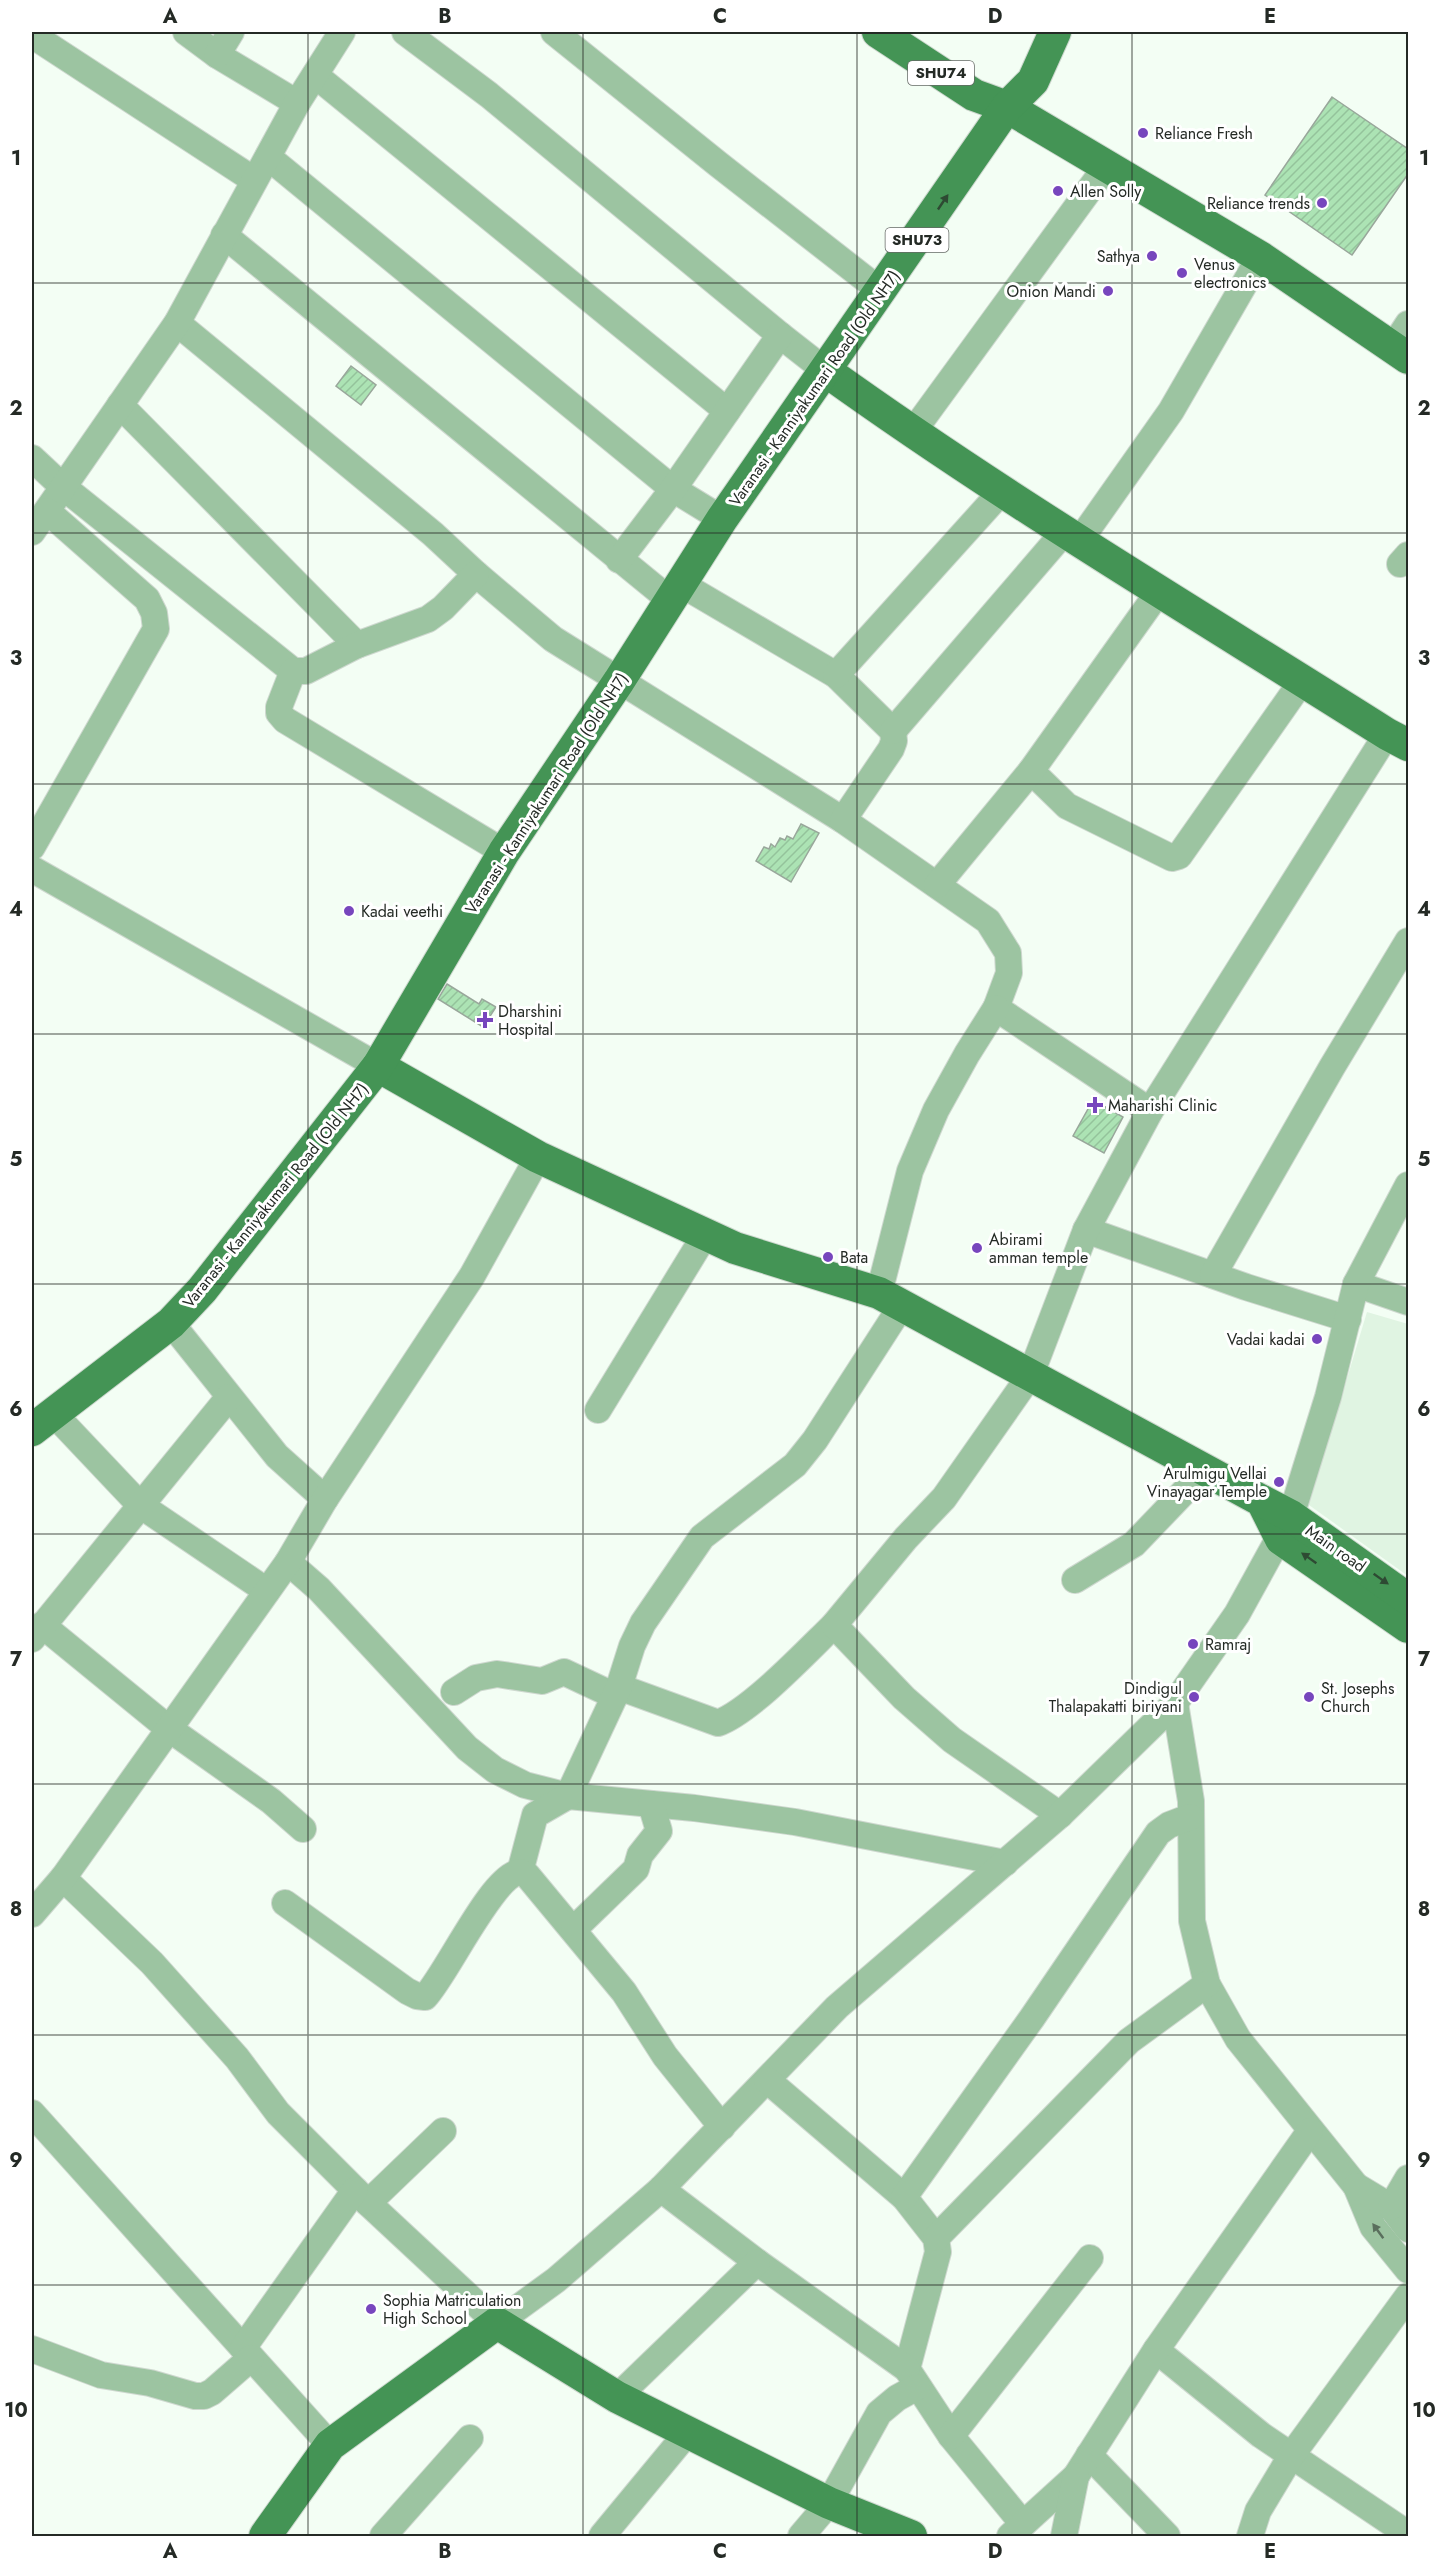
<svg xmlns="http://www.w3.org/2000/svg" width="1440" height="2568" font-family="Jost,sans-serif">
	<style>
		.built { fill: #e0f4e2 }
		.building { fill: url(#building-hatch); stroke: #99a79b; stroke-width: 1.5 }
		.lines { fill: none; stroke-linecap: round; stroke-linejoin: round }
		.minor-casing { stroke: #ced8cf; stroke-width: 28 }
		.major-casing { stroke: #ced8cf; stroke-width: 34 }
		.minor { stroke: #9cc4a1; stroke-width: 26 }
		.major { stroke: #449455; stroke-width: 32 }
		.oneway { fill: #2e4a33 }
		.oneway2 { fill: #5a6f5d }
		.grid { fill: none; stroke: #242a25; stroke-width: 1.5; stroke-opacity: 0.55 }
		.poi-dot { fill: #7746bd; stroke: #fff; stroke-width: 2 }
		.labels { text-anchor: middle; stroke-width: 6; stroke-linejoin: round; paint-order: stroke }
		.shield { fill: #fff; stroke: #666a66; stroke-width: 1.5 }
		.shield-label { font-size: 15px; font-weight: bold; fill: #242a25 }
		.poi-label { font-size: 16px; fill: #242a25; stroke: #fff; text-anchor: start }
		.street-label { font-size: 16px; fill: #242a25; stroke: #fff }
		.neatline { fill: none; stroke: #242a25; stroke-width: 2 }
		.grid-label { font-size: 20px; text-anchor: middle; font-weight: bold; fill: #242a25 }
	</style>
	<defs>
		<pattern id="building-hatch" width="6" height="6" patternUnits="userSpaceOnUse" patternTransform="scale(1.5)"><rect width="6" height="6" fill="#ace3b4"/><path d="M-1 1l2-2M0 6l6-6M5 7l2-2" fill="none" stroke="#94c39b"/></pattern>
	</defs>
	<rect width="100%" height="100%" fill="#f3fef4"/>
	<path class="built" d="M1367,1312L1408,1324V1576L1309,1505Z"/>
	<g class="building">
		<path d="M1332,97L1408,149V174L1352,255L1265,195Z"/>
		<path d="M351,366L376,385L361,405L336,386Z"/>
		<path d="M801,824L819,833L791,882L756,861L764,847L769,849L771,844L775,847L780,838L785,840L787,836L793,839Z"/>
		<path d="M447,984L479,1004L482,999L496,1007L483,1027L438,999Z"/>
		<path d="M1093,1100L1123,1117L1104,1153L1073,1136Z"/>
	</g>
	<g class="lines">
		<g class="minor-casing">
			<g id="minor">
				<path d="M186,32L217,55L297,103"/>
				<path d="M405,32L489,95L780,335L826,371"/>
				<path d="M554,32L718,164L882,292"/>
				<path d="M32,35L254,180"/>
				<path d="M217,55L231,32"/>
				<path d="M315,75L727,411"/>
				<path d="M268,157L673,489L722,519"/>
				<path d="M224,235L670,600"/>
				<path d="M177,323L433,534L476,574L553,639L843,820L988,921L1008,953L1009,973L996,1008L1150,1111"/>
				<path d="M1393,347L1408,324"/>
				<path d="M120,405L357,645"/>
				<path d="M912,433L1106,167"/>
				<path d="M32,458L62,486L293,671H306L357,645L428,619L443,608L476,574"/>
				<path d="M32,532L177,323L297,103L342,32"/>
				<path d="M1080,540L1171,411L1260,257"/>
				<path d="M619,560L673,489L780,335"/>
				<path d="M1400,564L1408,555"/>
				<path d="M681,584L836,675L893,731L894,741L891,749L843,820"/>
				<path d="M293,671L279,707V713L285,720L504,852"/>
				<path d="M836,675L1002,491"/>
				<path d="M893,731L1065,531"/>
				<path d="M1031,771L1067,806L1172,858L1179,856L1302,681"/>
				<path d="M32,847L156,629L154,613L147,599L47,511"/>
				<path d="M32,869L378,1066"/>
				<path d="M937,885L1031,771L1160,590"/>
				<path d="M1086,1230L1246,1287L1348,1319"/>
				<path d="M1213,1275L1332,1067L1408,941"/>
				<path d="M1356,1284L1408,1302"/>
				<path d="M879,1293L910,1171L936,1110L967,1054L996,1008"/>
				<path d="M171,1323L277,1456L325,1499"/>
				<path d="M598,1410L705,1235"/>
				<path d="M53,1413L140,1505L267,1591"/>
				<path d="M288,1562L319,1589L467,1748L495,1770L525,1785L568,1796L694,1808L795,1822L1005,1863"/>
				<path d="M1075,1580L1134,1544L1205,1470"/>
				<path d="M42,1625L168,1728L271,1801L303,1829"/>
				<path d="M32,1639L229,1397"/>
				<path d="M619,1687L718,1723C751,1711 807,1651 834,1625"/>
				<path d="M454,1692L476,1678L497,1674L542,1681L564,1672L615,1696"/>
				<path d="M1175,1703L1191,1801L1192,1921L1207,1984L1238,2039L1356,2186L1373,2227L1408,2270"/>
				<path d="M1060,1815L952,1740L904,1698L834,1625L906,1538L944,1498L1031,1374L1086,1230L1150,1111L1387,734"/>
				<path d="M520,1872L535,1815L568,1796L619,1687L632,1646L643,1623L702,1537L795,1465L815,1440L902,1305"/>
				<path d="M63,1878L152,1963L237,2058L278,2113L368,2203L497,2323L556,2280L661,2189L837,2007L1060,1815L1175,1703L1237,1614L1291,1516L1328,1397L1356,1284L1408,1185"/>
				<path d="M285,1903L407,1991L417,1996L425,1997C447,1974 492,1875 520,1872L527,1875L624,1992L665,2056L722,2127"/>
				<path d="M32,1914L63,1878L288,1562L325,1499L472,1276L538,1157"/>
				<path d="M574,1929L636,1869L640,1855L659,1831L651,1804"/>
				<path d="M767,2080L904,2197L936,2238L938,2252L907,2369L951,2436L1023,2524"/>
				<path d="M32,2113L330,2445"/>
				<path d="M1356,2186L1391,2207L1408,2229"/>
				<path d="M661,2189L757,2262L907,2369"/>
				<path d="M904,2197L1032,2018L1158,1833L1169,1825L1190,1817"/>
				<path d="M368,2203L443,2131"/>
				<path d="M1391,2207L1408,2178"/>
				<path d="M936,2238L1129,2041L1207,1984"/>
				<path d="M243,2348L355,2190"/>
				<path d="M32,2349L101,2375L150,2383L195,2396H204L212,2392L251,2358"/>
				<path d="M1156,2350L1261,2435L1408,2534"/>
				<path d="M617,2397L757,2262"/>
				<path d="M951,2436L1090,2258"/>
				<path d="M1089,2455L1167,2536"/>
				<path d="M383,2536L470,2438"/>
				<path d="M602,2536L688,2432"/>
				<path d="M801,2536L829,2503L879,2413L897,2398L917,2387"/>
				<path d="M1010,2536L1076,2476L1156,2350L1310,2131"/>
				<path d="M1064,2536L1076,2476"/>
				<path d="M1250,2536L1258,2511L1291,2456L1408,2296"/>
			</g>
		</g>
		<g class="major-casing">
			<g id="major">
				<path d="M878,32L974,95L1007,107L1260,257L1408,358"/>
				<path d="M826,371C1007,501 1199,615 1387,734L1408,745"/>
				<path d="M378,1066L538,1157L735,1248L879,1293L1262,1501L1281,1539L1408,1627"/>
				<path d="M32,1430L171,1323L202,1290L378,1066L504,852L619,681L722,519L1007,107L1033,81L1055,32"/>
				<path d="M1262,1501L1291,1516L1408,1599"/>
				<path d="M265,2536L330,2445L497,2323L617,2397L829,2503L911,2536"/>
			</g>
		</g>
		<use href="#minor" class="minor"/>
		<use href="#major" class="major"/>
	</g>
	<defs><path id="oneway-solid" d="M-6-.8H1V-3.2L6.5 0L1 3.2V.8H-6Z" transform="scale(1.5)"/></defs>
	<g class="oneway">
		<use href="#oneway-solid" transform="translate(943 202) rotate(-56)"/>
		<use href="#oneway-solid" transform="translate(1309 1558) rotate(-145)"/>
		<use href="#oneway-solid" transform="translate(1381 1579) rotate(35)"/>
	</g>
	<use class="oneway2" href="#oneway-solid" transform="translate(1378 2231) rotate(-126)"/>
	<path class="grid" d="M308,32V2536M583,32V2536M857,32V2536M1132,32V2536M32,283H1408M32,533H1408M32,784H1408M32,1034H1408M32,1284H1408M32,1534H1408M32,1784H1408M32,2035H1408M32,2285H1408"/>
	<g class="poi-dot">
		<circle cx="1143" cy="133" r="6"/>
		<circle cx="1058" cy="191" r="6"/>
		<circle cx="1322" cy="203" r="6"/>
		<circle cx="1152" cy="256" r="6"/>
		<circle cx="1182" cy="273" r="6"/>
		<circle cx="1108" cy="291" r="6"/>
		<circle cx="349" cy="911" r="6"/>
		<path d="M482 1011h6v6h6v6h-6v6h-6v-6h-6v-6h6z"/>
		<path d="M1092 1096h6v6h6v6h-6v6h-6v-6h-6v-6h6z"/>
		<circle cx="977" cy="1248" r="6"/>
		<circle cx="828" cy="1257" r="6"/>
		<circle cx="1317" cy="1339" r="6"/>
		<circle cx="1279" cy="1482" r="6"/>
		<circle cx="1193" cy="1644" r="6"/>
		<circle cx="1194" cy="1697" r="6"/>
		<circle cx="1309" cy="1697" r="6"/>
		<circle cx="371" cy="2309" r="6"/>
	</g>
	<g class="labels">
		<g class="shield">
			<rect x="908" y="61" width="66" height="24" rx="4.5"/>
			<rect x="885.5" y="228" width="63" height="24" rx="4.5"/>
		</g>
		<g class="shield-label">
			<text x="941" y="78">SHU74</text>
			<text x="917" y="245">SHU73</text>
		</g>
		<g class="poi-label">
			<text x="1155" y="139">Reliance Fresh</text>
			<text x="1070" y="197">Allen Solly</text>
			<text x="1310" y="209" text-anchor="end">Reliance trends</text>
			<text x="1140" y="262" text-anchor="end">Sathya</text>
			<text x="1194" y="270">Venus<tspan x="1194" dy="18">electronics</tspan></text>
			<text x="1096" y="297" text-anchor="end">Onion Mandi</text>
			<text x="361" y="917">Kadai veethi</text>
			<text x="498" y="1017">Dharshini<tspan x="498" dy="18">Hospital</tspan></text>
			<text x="1108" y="1111">Maharishi Clinic</text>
			<text x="989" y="1245">Abirami<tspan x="989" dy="18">amman temple</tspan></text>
			<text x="840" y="1263">Bata</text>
			<text x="1305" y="1345" text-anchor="end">Vadai kadai</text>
			<text x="1267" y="1479" text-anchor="end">Arulmigu Vellai<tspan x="1267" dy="18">Vinayagar Temple</tspan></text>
			<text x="1205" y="1650">Ramraj</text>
			<text x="1182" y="1694" text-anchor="end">Dindigul<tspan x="1182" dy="18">Thalapakatti biriyani</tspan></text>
			<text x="1321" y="1694">St. Josephs<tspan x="1321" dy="18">Church</tspan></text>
			<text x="383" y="2306">Sophia Matriculation<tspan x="383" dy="18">High School</tspan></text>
		</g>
		<g class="street-label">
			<text transform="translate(814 388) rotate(-55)" y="6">Varanasi - Kanniyakumari Road (Old NH7)</text>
			<text transform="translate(546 793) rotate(-57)" y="6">Varanasi - Kanniyakumari Road (Old NH7)</text>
			<text transform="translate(275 1195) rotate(-51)" y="6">Varanasi - Kanniyakumari Road (Old NH7)</text>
			<text transform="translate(1336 1548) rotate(35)" y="6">Main road</text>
		</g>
	</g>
	<rect width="1440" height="2568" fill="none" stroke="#ffffff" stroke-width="66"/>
	<rect x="33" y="33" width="1374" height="2502" class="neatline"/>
	<g class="grid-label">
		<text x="170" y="23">A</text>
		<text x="445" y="23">B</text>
		<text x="720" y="23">C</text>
		<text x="995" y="23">D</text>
		<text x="1270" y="23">E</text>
		<text x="16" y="165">1</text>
		<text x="1424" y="165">1</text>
		<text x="16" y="415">2</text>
		<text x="1424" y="415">2</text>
		<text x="16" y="665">3</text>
		<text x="1424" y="665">3</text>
		<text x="16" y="916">4</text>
		<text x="1424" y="916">4</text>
		<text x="16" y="1166">5</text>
		<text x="1424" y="1166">5</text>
		<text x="16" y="1416">6</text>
		<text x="1424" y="1416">6</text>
		<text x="16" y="1666">7</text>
		<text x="1424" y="1666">7</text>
		<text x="16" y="1916">8</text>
		<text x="1424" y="1916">8</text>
		<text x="16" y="2167">9</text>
		<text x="1424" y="2167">9</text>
		<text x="16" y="2417">10</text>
		<text x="1424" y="2417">10</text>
		<text x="170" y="2558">A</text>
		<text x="445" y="2558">B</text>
		<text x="720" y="2558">C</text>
		<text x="995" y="2558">D</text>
		<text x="1270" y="2558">E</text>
	</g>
</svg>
